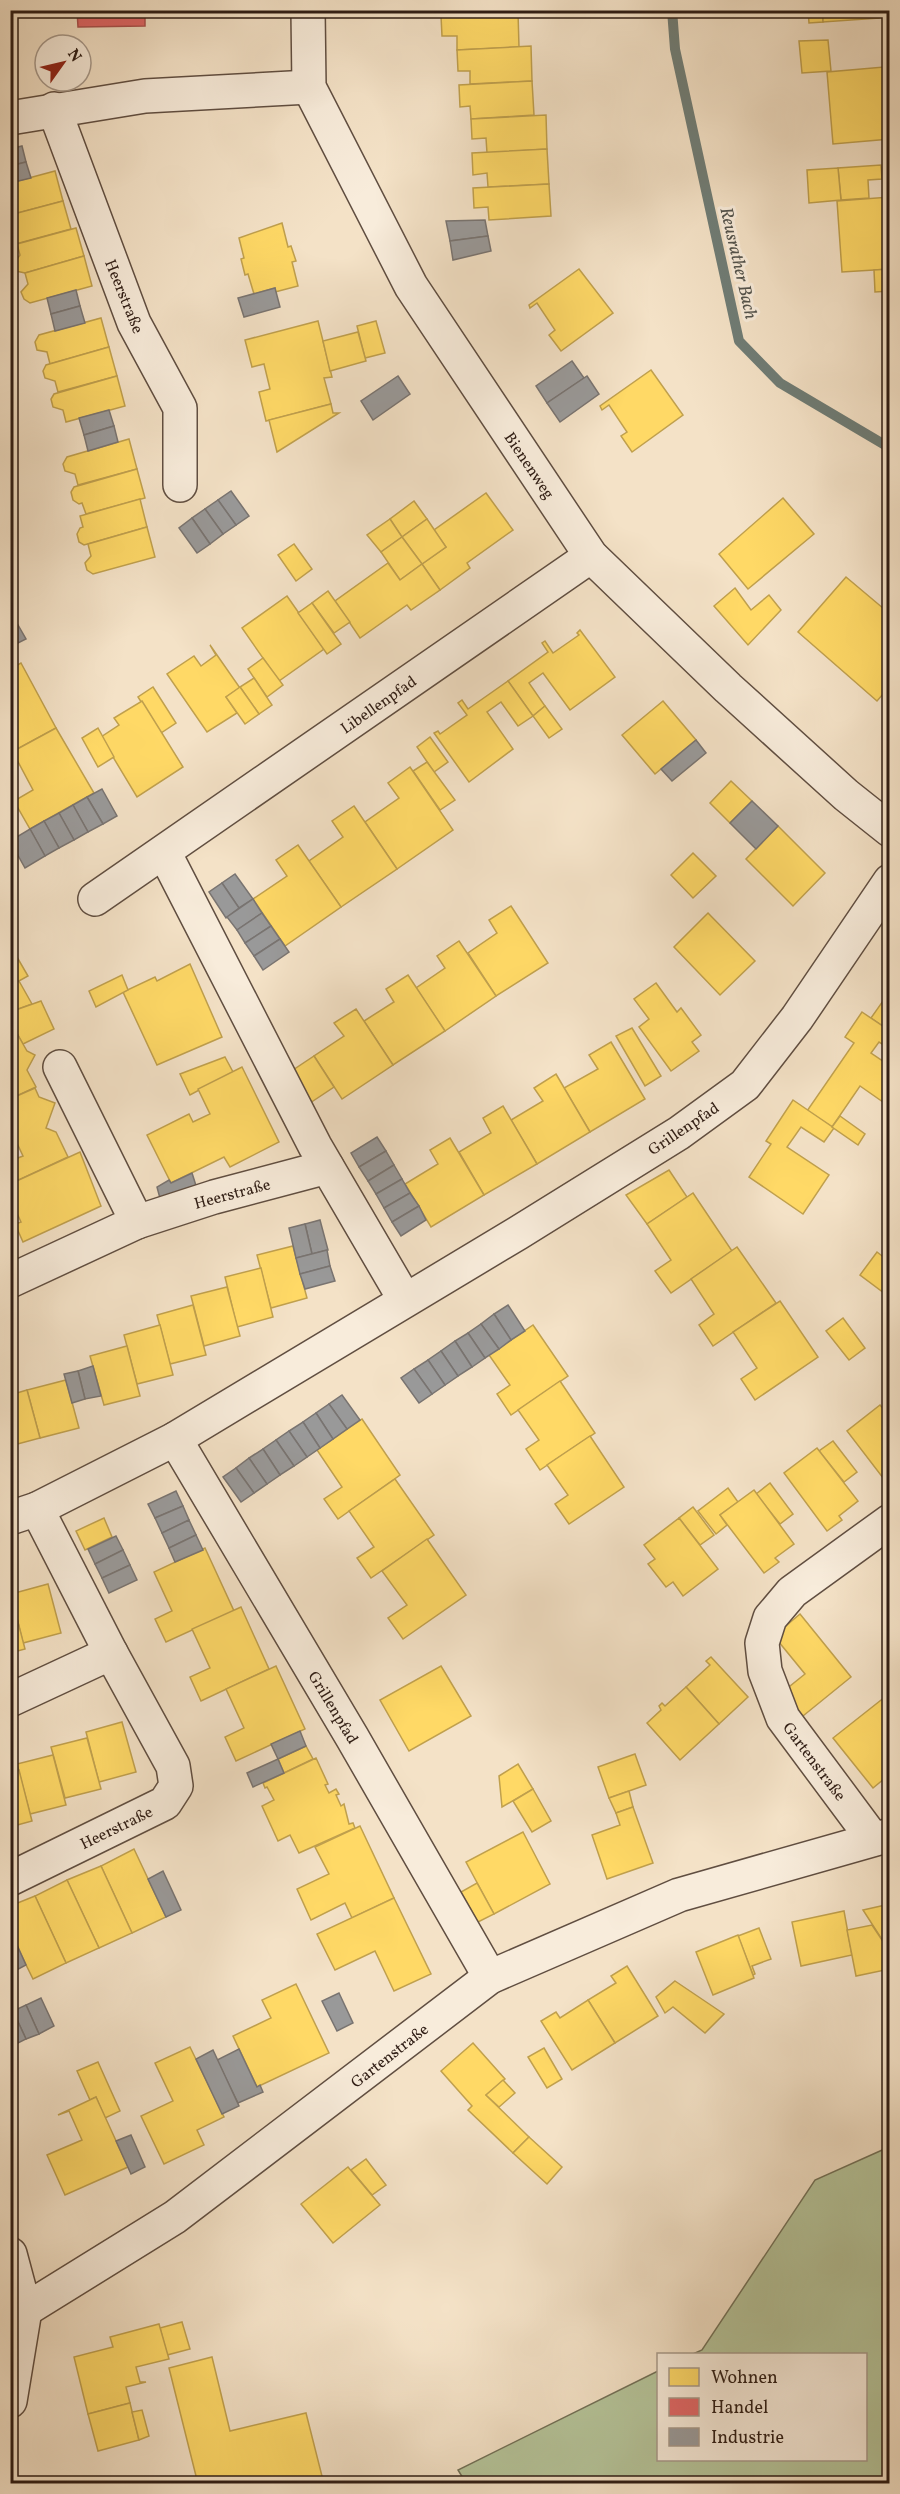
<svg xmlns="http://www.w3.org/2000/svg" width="900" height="2494" font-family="Vollkorn,serif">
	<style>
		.green { fill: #b5c49a; stroke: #727057; stroke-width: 1.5 }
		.homes { fill: #ffd966; stroke: #c0a04d; stroke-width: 1.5 }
		.shops { fill: #e06666; stroke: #ab504d; stroke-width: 1.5 }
		.industry { fill: #999; stroke: #797471; stroke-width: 1.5 }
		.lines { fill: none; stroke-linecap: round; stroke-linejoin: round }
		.stream { stroke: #707d76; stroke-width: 10 }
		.minor-casing { stroke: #604e41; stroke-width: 36 }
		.minor { stroke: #f8ecdb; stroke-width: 33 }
		.labels { text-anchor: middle; stroke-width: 6; stroke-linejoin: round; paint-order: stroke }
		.street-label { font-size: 16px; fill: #2e1c14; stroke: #f8ecdb }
		.water-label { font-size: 18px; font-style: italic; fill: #54544d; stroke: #f8ecdb }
	</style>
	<rect width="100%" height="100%" fill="#f4e2c7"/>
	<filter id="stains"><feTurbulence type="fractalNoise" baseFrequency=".00333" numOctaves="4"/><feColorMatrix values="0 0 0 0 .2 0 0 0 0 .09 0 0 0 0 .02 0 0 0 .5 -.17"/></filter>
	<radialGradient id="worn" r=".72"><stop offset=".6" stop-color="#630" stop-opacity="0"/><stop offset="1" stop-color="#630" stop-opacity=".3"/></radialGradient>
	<path class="green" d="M889,2147V2483H466L458,2470L658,2371V2460H866V2354H693L702,2350L815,2180Z"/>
	<g class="homes">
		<path d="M455,10H518V12L455,16Z"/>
		<path d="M808,10H823V22L809,23Z"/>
		<path d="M823,10H879V18L823,22Z"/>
		<path d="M518,12L519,47L457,50V36H442L441,16Z"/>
		<path d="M828,40L831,71L802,73L799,41Z"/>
		<path d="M531,46L532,81L470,84V71H458L457,50Z"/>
		<path d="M884,67L890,139L833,144L827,72Z"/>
		<path d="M532,81L534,115L471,119L470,106L460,107L459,85Z"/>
		<path d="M546,115L547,149L487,153L486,138L472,139L471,119Z"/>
		<path d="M547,149L549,184L488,187L487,173L473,175L472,153Z"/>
		<path d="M881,165L882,179L868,180L869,198L841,200L838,168Z"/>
		<path d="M838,168L841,200L809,203L807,170Z"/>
		<path d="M55,171L63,201L10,215V183Z"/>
		<path d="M549,184L551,216L489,220L488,207L474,208L473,188Z"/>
		<path d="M890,197V269L842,272L837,201Z"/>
		<path d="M63,201L71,229L12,245L10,215Z"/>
		<path d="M282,223L288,247L291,246L296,261L292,262L298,286L275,292V288L254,294L248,274L245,275L241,259L244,258L239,238Z"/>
		<path d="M76,228L84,256L25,273L16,271L14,263L20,255L17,244Z"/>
		<path d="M84,256L92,286L30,303L24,299L21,292L28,284L25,273Z"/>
		<path d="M579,269L613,313L561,351L549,335L555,330L537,303L530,308L529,305Z"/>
		<path d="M890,269V291L875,292L874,270Z"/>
		<path d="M101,318L109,347L50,364L47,352L37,350L35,342L39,335Z"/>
		<path d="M318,321L332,377L324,378L331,404L266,421L259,392L270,389L264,364L252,367L245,340Z"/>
		<path d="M376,321L385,353L365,358L357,326Z"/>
		<path d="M358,332L366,361L330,371L323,341Z"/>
		<path d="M109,347L117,376L58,392L55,381L45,378L43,371L46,365Z"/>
		<path d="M651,370L683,415L632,452L621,436L627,432L609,405L602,410L600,406Z"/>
		<path d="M117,376L125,406L66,422L63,410L53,407L51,399L54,394Z"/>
		<path d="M331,404L333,413H339L277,452L269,420Z"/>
		<path d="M129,439L137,469L78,485L75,474L65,471L63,464L67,457Z"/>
		<path d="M137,469L145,498L86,514L82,503L79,504L73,500L71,492L74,487Z"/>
		<path d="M486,493L513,530L467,563L470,568L440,590L422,564L446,547L434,530Z"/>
		<path d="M783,498L814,534L748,589L719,554Z"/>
		<path d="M140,499L147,527L84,545L79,542L77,534L80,528L83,527L80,516Z"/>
		<path d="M414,501L427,519L402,537L390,519Z"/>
		<path d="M390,519L402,537L381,552L367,535Z"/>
		<path d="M427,519L446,547L422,564L402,537Z"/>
		<path d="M147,527L155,557L93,574L87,570L85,563L91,556L88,544Z"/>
		<path d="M402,537L422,564L400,580L381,552Z"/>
		<path d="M294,544L312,569L296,581L278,555Z"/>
		<path d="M388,563L400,580L422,564L440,590L411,610L407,605L360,638L335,601Z"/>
		<path d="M846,577L890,614V686L877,701L798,632Z"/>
		<path d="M735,588L751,610L769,595L781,610L748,645L714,606Z"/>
		<path d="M328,591L350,622L334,633L312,603Z"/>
		<path d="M287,596L324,649L279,681L242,628Z"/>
		<path d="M312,603L341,644L327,654L298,613Z"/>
		<path d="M580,630L615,677L570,710L543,673L529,683L545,706L533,716L508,681L548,652L542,643L545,641L553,653L579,635L577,633Z"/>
		<path d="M210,645L240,688L226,697L237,713L207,732L167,674L194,656L201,666L216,655Z"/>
		<path d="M263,658L283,685L267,697L248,669Z"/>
		<path d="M21,663L56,728L10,753V669Z"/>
		<path d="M254,678L272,705L259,714L240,687Z"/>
		<path d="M508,681L533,716L518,726L501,702L487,712L513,749L469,782L434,733L438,731L440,734L467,715L458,703L462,700L468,709Z"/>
		<path d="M153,687L176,723L161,733L138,697Z"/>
		<path d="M240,687L259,714L245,724L226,697Z"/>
		<path d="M142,701L183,767L137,797L101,737L119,725L114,718Z"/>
		<path d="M663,701L696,740L655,774L622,735Z"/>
		<path d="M545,706L562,729L549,738L533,716Z"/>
		<path d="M56,728L94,793L30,829L14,801L33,790L16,758L10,761V753Z"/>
		<path d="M98,728L114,757L98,767L82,738Z"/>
		<path d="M430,737L448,762L434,772L417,747Z"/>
		<path d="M427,762L455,800L440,810L413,771Z"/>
		<path d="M410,767L453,830L397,869L365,822L399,798L388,783Z"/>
		<path d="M731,781L752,801L730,823L710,803Z"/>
		<path d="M354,806L397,869L341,907L309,861L343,837L332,821Z"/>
		<path d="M778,826L825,873L793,906L746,859Z"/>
		<path d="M298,845L341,907L285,946L253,899L287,876L276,860Z"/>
		<path d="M693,853L716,876L693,898L671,875Z"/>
		<path d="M511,906L548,963L496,996L468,953L497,933L489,920Z"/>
		<path d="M708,913L755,961L720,995L674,947Z"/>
		<path d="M459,941L496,996L445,1031L416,988L445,968L437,956Z"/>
		<path d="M10,945L28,976L10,986Z"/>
		<path d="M190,964L222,1037L157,1065L123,992L155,977L157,981Z"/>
		<path d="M122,975L128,990L96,1007L89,991Z"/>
		<path d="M408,975L445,1031L393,1065L364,1021L394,1002L386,989Z"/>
		<path d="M19,981L32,1004L10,1012V986Z"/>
		<path d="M656,983L677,1012L681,1008L701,1035L692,1042L699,1051L671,1071L639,1027L649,1019L634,999Z"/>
		<path d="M890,991V1031L871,1018Z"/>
		<path d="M41,1001L54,1029L23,1044L10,1021V1012Z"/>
		<path d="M356,1009L393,1065L342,1099L314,1056L344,1036L334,1023Z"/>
		<path d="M862,1012L890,1031V1049L879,1042L871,1053L890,1066V1092L883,1102L860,1086L832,1127L807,1111L854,1043L845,1037Z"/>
		<path d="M632,1028L661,1076L645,1086L616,1036Z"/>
		<path d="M15,1030L27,1051L35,1055L27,1070L36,1087L10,1099V1031Z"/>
		<path d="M611,1042L645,1099L590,1132L564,1088L598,1069L589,1055Z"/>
		<path d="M314,1056L334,1087L310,1103L293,1070Z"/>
		<path d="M225,1057L233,1072L190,1095L180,1074Z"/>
		<path d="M242,1067L279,1142L230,1167L224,1157L171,1183L147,1135L189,1114L193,1122L210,1114L198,1089Z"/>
		<path d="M556,1074L590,1132L537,1164L511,1120L543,1101L534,1088Z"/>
		<path d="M35,1088L39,1097L55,1103L46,1128L56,1132L68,1157L10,1184V1161L23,1156L14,1137L10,1136V1099Z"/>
		<path d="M793,1100L834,1128L824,1142L801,1127L787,1147L829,1175L803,1214L749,1177L771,1144L766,1141Z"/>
		<path d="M503,1106L537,1164L484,1195L459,1152L491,1133L483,1118Z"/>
		<path d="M840,1116L865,1134L858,1145L832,1127Z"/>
		<path d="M450,1138L484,1195L431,1227L405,1184L438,1164L430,1150Z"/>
		<path d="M80,1152L101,1206L23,1242L15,1224L21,1222L10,1198V1184Z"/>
		<path d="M669,1170L687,1197L647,1224L626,1195Z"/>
		<path d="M693,1193L732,1251L671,1293L655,1271L671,1260L647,1224Z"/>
		<path d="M293,1246L307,1298L271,1308L257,1255Z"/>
		<path d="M737,1247L776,1303L713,1346L699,1325L714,1314L691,1279Z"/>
		<path d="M877,1252L890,1262V1286L884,1293L860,1275Z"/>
		<path d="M261,1268L273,1317L237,1327L225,1277Z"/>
		<path d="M227,1287L240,1336L204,1346L191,1296Z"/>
		<path d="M780,1301L818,1357L755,1400L741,1379L757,1368L733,1332Z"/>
		<path d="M193,1305L206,1355L170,1364L157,1315Z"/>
		<path d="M843,1318L865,1348L849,1360L826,1331Z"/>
		<path d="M160,1325L173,1375L137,1384L124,1335Z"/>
		<path d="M533,1325L568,1376L511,1415L497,1394L510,1385L489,1355Z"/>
		<path d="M127,1346L140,1396L104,1405L90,1356Z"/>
		<path d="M66,1380L79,1428L40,1438L27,1390Z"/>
		<path d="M560,1381L595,1433L540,1470L526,1449L539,1440L518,1410Z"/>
		<path d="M27,1390L40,1438L10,1446V1395Z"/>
		<path d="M880,1405L890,1417V1487L847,1431Z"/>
		<path d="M362,1419L400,1475L338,1519L324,1499L342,1487L317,1450Z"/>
		<path d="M590,1436L624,1487L569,1524L555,1504L568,1495L547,1465Z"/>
		<path d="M833,1441L857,1472L844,1482L819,1451Z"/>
		<path d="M817,1448L858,1501L839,1516L842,1520L827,1531L784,1473Z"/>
		<path d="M395,1479L434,1535L371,1578L357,1558L374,1547L349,1511Z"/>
		<path d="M770,1483L793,1514L780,1524L756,1494Z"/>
		<path d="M728,1488L738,1502L720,1515L727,1525L716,1534L698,1511Z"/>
		<path d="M754,1490L794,1544L775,1558L779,1562L764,1573L720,1515Z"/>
		<path d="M693,1507L714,1535L700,1545L679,1518Z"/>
		<path d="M104,1518L112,1537L85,1550L76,1531Z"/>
		<path d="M679,1518L718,1569L683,1596L673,1582L666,1587L648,1564L655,1559L644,1545Z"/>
		<path d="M427,1539L466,1595L403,1639L388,1618L407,1605L382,1571Z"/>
		<path d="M205,1548L234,1611L166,1642L155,1619L172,1611L154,1572Z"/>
		<path d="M48,1584L61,1633L23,1643L11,1594Z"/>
		<path d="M12,1599L25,1649L10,1653V1600Z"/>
		<path d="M241,1607L269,1669L201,1701L190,1677L210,1668L192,1629Z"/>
		<path d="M800,1614L851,1677L798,1720L779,1695L805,1674L774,1636Z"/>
		<path d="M711,1657L748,1697L719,1724L686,1687L710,1665L706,1661Z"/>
		<path d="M276,1666L305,1729L236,1761L225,1737L244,1728L226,1689Z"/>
		<path d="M441,1666L471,1716L409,1751L380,1700Z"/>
		<path d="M686,1687L719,1724L680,1760L647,1723L661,1710L659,1706L662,1703L665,1706Z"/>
		<path d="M890,1693V1774L873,1788L833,1738Z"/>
		<path d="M122,1722L136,1772L99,1782L86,1732Z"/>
		<path d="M87,1738L101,1789L65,1798L51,1747Z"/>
		<path d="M306,1746L313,1759L284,1773L278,1759Z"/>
		<path d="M635,1754L646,1785L609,1798L598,1767Z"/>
		<path d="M53,1755L66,1805L30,1814L17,1764Z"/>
		<path d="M316,1758L328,1784L325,1785L329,1793L336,1789L339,1794L336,1795L341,1806L344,1804L349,1824L353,1823L355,1828L299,1853L290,1835L278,1841L262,1806L274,1800L267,1787L265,1788L263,1783Z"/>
		<path d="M518,1764L533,1789L502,1807L499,1776Z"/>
		<path d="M19,1770L32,1821L10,1827V1772Z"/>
		<path d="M533,1789L551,1821L532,1832L513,1801Z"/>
		<path d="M629,1791L633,1807L616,1813L609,1798Z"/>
		<path d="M633,1807L653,1863L607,1879L592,1835L620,1825L616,1813Z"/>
		<path d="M360,1826L394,1898L352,1918L345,1903L311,1920L297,1889L329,1874L315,1847Z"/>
		<path d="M523,1832L550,1884L494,1914L466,1862Z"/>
		<path d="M134,1849L166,1917L132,1933L101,1866Z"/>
		<path d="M101,1866L132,1933L99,1948L67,1880Z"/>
		<path d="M67,1880L99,1948L66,1963L35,1896Z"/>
		<path d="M477,1883L494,1914L478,1922L461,1892Z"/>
		<path d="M35,1896L66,1963L33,1979L10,1932V1906Z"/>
		<path d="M394,1898L431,1974L394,1991L375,1951L335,1970L317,1934Z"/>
		<path d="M890,1904V1952L863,1910Z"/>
		<path d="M844,1911L852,1955L801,1966L792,1922Z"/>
		<path d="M872,1925L890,1952V1969L856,1976L847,1930Z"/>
		<path d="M759,1928L771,1959L752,1966L755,1974L753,1975L738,1936Z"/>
		<path d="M738,1935L754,1978L713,1995L696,1952Z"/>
		<path d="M627,1966L658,2016L615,2043L588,2000L616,1983L611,1976Z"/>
		<path d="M675,1981L724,2014L705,2033L673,2007L665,2013L656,1997Z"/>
		<path d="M296,1984L329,2053L257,2087L233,2036L271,2018L262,2000Z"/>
		<path d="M588,2000L615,2043L572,2070L541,2021L556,2012L560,2018Z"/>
		<path d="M473,2043L505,2079L486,2095L529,2137L513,2153L468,2110L472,2106L441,2071Z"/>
		<path d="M190,2047L224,2117L197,2130L204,2145L164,2164L141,2116L173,2101L155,2063Z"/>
		<path d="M544,2048L562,2079L547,2088L528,2057Z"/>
		<path d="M98,2062L120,2111L105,2118L96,2097L90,2100L77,2071Z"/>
		<path d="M503,2080L515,2093L499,2107L486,2095Z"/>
		<path d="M96,2097L128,2167L65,2195L47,2155L82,2140L69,2111L58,2115Z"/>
		<path d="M529,2137L562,2167L547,2184L513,2153Z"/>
		<path d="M366,2159L386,2185L372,2195L351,2170Z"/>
		<path d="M348,2167L380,2205L333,2243L301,2204Z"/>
		<path d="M182,2322L190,2349L167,2355L160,2328Z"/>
		<path d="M159,2324L169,2359L136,2367L140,2382H146L126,2387L130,2403L88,2414L74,2357L113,2347L110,2337Z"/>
		<path d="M212,2357L230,2431L306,2413L324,2484H198L169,2368Z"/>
		<path d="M130,2403L139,2440L98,2451L88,2414Z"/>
		<path d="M142,2410L149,2436L139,2440L132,2412Z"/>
	</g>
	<path class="shops" d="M77,10H133V13H145V26L78,27Z"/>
	<g class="industry">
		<path d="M22,146L26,162L10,166V149Z"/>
		<path d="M26,162L31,178L10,183V166Z"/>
		<path d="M485,220L488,236L450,241L446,221Z"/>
		<path d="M488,236L491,251L453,260L450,241Z"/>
		<path d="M275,288L280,307L244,317L238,298Z"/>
		<path d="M76,290L80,306L51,314L47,298Z"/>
		<path d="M80,306L85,323L55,331L51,314Z"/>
		<path d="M572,361L584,378L547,403L536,386Z"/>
		<path d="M398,376L410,394L373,420L361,401Z"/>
		<path d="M587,376L599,394L560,422L547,403Z"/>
		<path d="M109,410L114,426L84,435L79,418Z"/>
		<path d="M114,426L118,442L88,451L84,435Z"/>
		<path d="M231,491L249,516L236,525L218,500Z"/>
		<path d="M218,500L236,525L223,534L205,509Z"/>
		<path d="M205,509L223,534L210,544L192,518Z"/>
		<path d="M192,518L210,544L197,553L179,528Z"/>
		<path d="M10,611L26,639L10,647Z"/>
		<path d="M696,740L706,753L672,781L661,769Z"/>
		<path d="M102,789L117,816L103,824L87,797Z"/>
		<path d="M87,797L103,824L88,832L73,805Z"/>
		<path d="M752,801L778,826L756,849L730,823Z"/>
		<path d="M73,805L88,832L74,840L59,813Z"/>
		<path d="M59,813L74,840L59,848L44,821Z"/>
		<path d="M44,821L59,848L45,856L30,829Z"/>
		<path d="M30,829L45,856L25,868L10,841Z"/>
		<path d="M235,874L253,899L239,908L222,883Z"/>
		<path d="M222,883L239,908L226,918L209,892Z"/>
		<path d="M253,899L262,913L237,930L227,917Z"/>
		<path d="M262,913L271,926L245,943L237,930Z"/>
		<path d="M271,926L280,939L254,956L245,943Z"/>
		<path d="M280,939L289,952L263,970L254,956Z"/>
		<path d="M377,1137L386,1151L359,1167L351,1153Z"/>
		<path d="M386,1151L394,1165L368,1181L359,1167Z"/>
		<path d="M394,1165L402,1179L376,1194L368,1181Z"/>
		<path d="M192,1173L198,1192L161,1202L157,1187L169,1180L171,1183Z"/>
		<path d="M402,1179L410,1193L384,1208L376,1194Z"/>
		<path d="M410,1193L419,1206L392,1222L384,1208Z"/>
		<path d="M419,1206L426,1220L401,1236L392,1222Z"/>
		<path d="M320,1220L328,1250L312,1254L305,1224Z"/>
		<path d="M305,1224L312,1254L296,1258L289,1228Z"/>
		<path d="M327,1250L330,1266L300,1274L296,1258Z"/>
		<path d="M330,1266L335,1281L305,1289L300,1274Z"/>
		<path d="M508,1305L525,1331L511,1340L494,1314Z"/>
		<path d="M494,1314L511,1340L499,1349L481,1324Z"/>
		<path d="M481,1324L499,1349L485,1358L468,1333Z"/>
		<path d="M468,1333L485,1358L472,1367L455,1341Z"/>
		<path d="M455,1341L472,1367L458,1376L441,1351Z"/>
		<path d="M441,1351L458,1376L445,1385L428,1360Z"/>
		<path d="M428,1360L445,1385L432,1394L414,1369Z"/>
		<path d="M93,1366L101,1396L85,1399L78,1371Z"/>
		<path d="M414,1369L432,1394L419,1403L401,1378Z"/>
		<path d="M78,1371L85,1399L72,1403L64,1374Z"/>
		<path d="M342,1395L360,1420L347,1429L329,1404Z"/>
		<path d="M329,1404L347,1429L333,1439L316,1413Z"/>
		<path d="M316,1413L333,1439L320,1448L303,1422Z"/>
		<path d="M303,1422L320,1448L307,1457L289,1431Z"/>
		<path d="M289,1431L307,1457L294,1466L276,1440Z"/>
		<path d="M276,1440L294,1466L280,1475L263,1449Z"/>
		<path d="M263,1449L280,1475L267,1484L249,1458Z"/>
		<path d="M249,1458L267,1484L254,1493L236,1468Z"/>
		<path d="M236,1468L254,1493L241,1502L223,1477Z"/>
		<path d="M176,1491L183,1506L155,1518L148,1504Z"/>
		<path d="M183,1506L189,1520L162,1533L155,1518Z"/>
		<path d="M189,1520L196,1535L169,1548L162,1533Z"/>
		<path d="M196,1535L203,1550L175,1562L169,1548Z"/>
		<path d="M116,1536L123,1550L95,1564L88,1549Z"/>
		<path d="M123,1550L130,1565L102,1578L95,1564Z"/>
		<path d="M130,1565L137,1580L109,1593L102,1578Z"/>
		<path d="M300,1731L306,1746L278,1759L271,1744Z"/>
		<path d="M278,1759L284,1773L253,1787L247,1773Z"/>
		<path d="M163,1871L181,1910L166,1917L148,1879Z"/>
		<path d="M13,1936L26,1965L11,1973L10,1937Z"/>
		<path d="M339,1993L353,2023L337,2031L322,2001Z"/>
		<path d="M41,1998L54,2026L39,2034L26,2005Z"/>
		<path d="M26,2005L39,2034L26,2039L13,2011Z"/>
		<path d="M13,2011L26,2039L10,2047V2013Z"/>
		<path d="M239,2049L257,2087L260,2085L263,2092L238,2103L217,2060Z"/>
		<path d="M213,2050L239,2106L222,2114L196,2059Z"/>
		<path d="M131,2135L145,2167L131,2174L116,2141Z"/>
	</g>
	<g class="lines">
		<path class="stream" d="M672,10L675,49L739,341L780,383L890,448"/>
		<g class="minor-casing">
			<g id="minor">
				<path d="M308,10L309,87L411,286L591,556L728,688L846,795L890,830"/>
				<path d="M54,109L134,323L180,408V485"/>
				<path d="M10,118L145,96L309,87"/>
				<path d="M164,852L315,1146L405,1300"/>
				<path d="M95,899L591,556"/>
				<path d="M137,1222L214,1197L327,1167"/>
				<path d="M10,1281L137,1222L60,1067"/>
				<path d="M175,1439L352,1737L490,1977"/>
				<path d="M37,1509L111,1653"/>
				<path d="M10,1518L37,1509L175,1439L518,1233L679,1133L745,1085L797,1018L890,881"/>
				<path d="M10,1700L111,1653L173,1766L176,1786L165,1803L10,1879"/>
				<path d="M873,1839L783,1718L765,1671L762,1643L770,1618L792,1592L890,1521"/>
				<path d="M10,2254L25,2310L10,2401"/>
				<path d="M25,2310L175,2217L490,1977L679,1895L890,1835"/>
			</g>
		</g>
		<use href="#minor" class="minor"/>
	</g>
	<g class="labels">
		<g class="street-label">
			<text transform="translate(125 296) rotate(68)" y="6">Heerstraße</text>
			<text transform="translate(530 465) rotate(56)" y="6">Bienenweg</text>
			<text transform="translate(378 704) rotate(-35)" y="6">Libellenpfad</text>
			<text transform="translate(683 1128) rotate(-34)" y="6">Grillenpfad</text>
			<text transform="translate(232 1193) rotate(-15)" y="6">Heerstraße</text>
			<text transform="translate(334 1707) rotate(59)" y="6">Grillenpfad</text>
			<text transform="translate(815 1761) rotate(53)" y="6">Gartenstraße</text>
			<text transform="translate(116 1827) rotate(-26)" y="6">Heerstraße</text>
			<text transform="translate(389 2055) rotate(-38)" y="6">Gartenstraße</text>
		</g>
		<g class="water-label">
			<text transform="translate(739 263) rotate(77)" y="6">Reusrather Bach</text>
		</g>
	</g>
	<rect width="900" height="2494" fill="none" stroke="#f4e2c7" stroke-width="36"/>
	<rect x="12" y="12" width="876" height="2470" fill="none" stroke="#2e1c14" stroke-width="3"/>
	<rect x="18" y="18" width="864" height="2458" fill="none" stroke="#2e1c14" stroke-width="1.5"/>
	<rect x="657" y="2353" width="210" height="108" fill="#f8ecdb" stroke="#a7998b" stroke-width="1.5"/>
	<rect x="669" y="2368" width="30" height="18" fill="#ffd966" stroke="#a7998b" stroke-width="1.5"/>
	<text x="711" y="2383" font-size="18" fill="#2e1c14">Wohnen</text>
	<rect x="669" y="2398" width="30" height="18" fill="#e06666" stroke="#a7998b" stroke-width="1.5"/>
	<text x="711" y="2413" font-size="18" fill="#2e1c14">Handel</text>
	<rect x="669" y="2428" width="30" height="18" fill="#999999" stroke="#a7998b" stroke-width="1.5"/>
	<text x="711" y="2443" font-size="18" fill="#2e1c14">Industrie</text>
	<g transform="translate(63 63) rotate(56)"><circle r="28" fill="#f8ecdb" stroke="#a7998b" stroke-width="1.5"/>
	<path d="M0-4.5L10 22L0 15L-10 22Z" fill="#8f2418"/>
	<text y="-9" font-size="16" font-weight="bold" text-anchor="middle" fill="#2e1c14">N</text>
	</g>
	<rect width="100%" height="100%" filter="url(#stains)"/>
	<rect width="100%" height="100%" fill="url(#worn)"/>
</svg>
